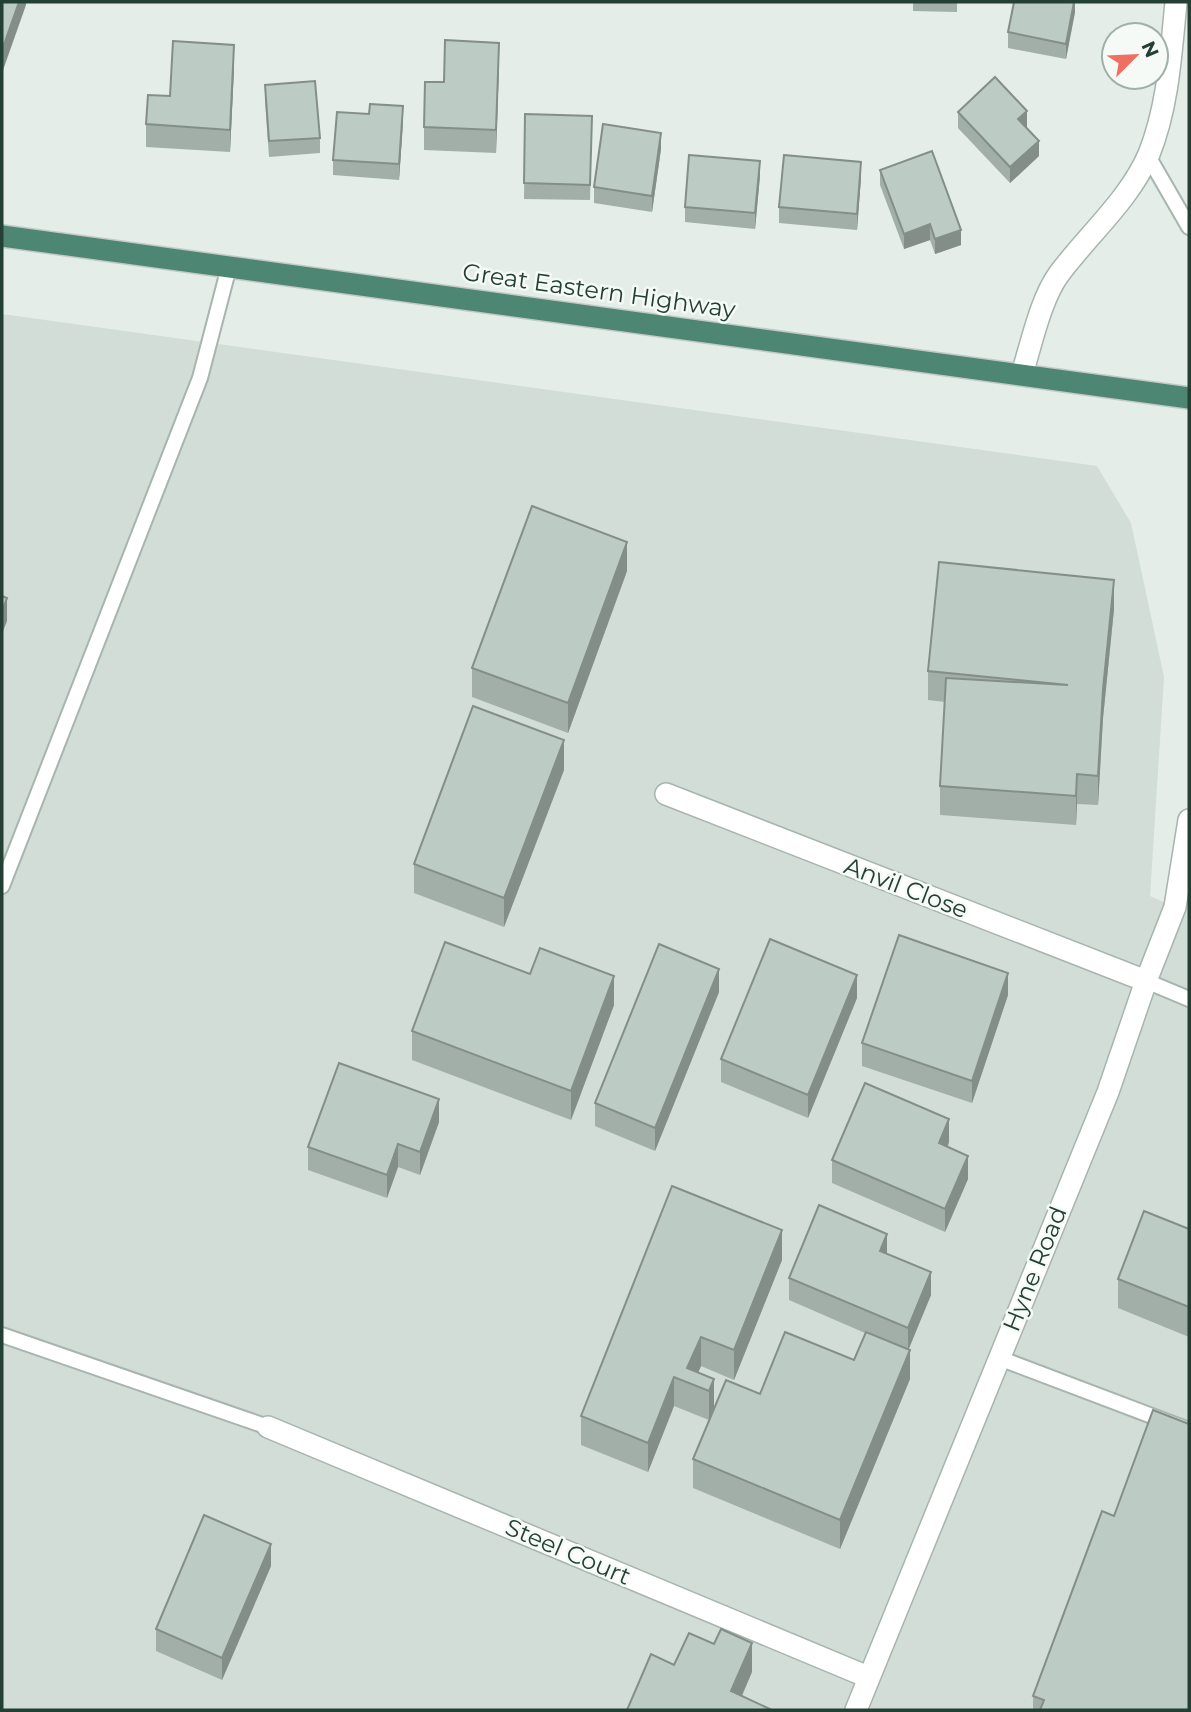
<svg xmlns="http://www.w3.org/2000/svg" width="1191" height="1712" font-family="Montserrat,sans-serif">
	<style>
		.built { fill: #d2ddd7 }
		.lines { fill: none; stroke-linecap: round; stroke-linejoin: round }
		.service-casing { stroke: #a7b5ae; stroke-width: 18 }
		.minor-casing { stroke: #a7b5ae; stroke-width: 24 }
		.trunk-casing { stroke: #c2c9c6; stroke-width: 24 }
		.service { stroke: #fff; stroke-width: 14 }
		.minor { stroke: #fff; stroke-width: 21 }
		.trunk { stroke: #4d8672; stroke-width: 21 }
		.wall { fill: #a2afa8 }
		.shaded-wall { fill: #848e88 }
		.building { fill: #bccbc3; stroke: #848e88; stroke-width: 2 }
		.labels { text-anchor: middle; stroke-width: 5; stroke-linejoin: round; paint-order: stroke }
		.street-label { font-size: 24px; fill: #243f34; stroke: #f5faf7 }
	</style>
	<rect width="100%" height="100%" fill="#e4ede8"/>
	<path class="built" d="M2,314L1097,466L1131,523L1164,677L1150,896L1175,907L1189,902V1710H2Z"/>
	<g class="lines">
		<g class="service-casing">
			<g id="service">
				<path d="M1148,156L1189,227"/>
				<path d="M2,886L200,378L229,267"/>
				<path d="M1146,981L1189,999"/>
				<path d="M2,1335L268,1427"/>
				<path d="M999,1358L1189,1430"/>
			</g>
		</g>
		<g class="minor-casing">
			<g id="minor">
				<path d="M1022,374C1031,345 1041,298 1059,274C1087,236 1130,199 1149,154C1168,107 1171,53 1176,2"/>
				<path d="M666,794L1146,981"/>
				<path d="M268,1427L868,1677"/>
				<path d="M856,1710L1108,1092L1146,981L1175,907L1189,820"/>
			</g>
		</g>
		<g class="trunk-casing">
			<path id="trunk" d="M2,236L1189,398"/>
		</g>
		<use href="#service" class="service"/>
		<use href="#minor" class="minor"/>
		<use href="#trunk" class="trunk"/>
	</g>
	<g class="wall">
		<path d="M913,2H957V12L913,11Z"/>
		<path d="M1075,2V12L1066,59L1008,48V32Z"/>
		<path d="M499,65L496,153L424,150V127Z"/>
		<path d="M234,68L230,152L146,147V124Z"/>
		<path d="M265,85L320,138V153L269,157L265,100Z"/>
		<path d="M958,112L1027,127H1026L1039,156L1010,183L958,128Z"/>
		<path d="M525,114L592,116L590,200L524,199Z"/>
		<path d="M403,122L399,180L333,175V160Z"/>
		<path d="M661,149L652,212L594,203V187Z"/>
		<path d="M880,170L961,245L935,254L930,240L904,249L880,185Z"/>
		<path d="M760,176L755,229L685,222V207Z"/>
		<path d="M861,178L857,230L779,223V207Z"/>
		<path d="M627,571L568,733L472,697V668Z"/>
		<path d="M1114,609L1103,718L1098,805L1077,804L1076,825L940,815V786L945,702L928,700V671Z"/>
		<path d="M564,770L504,927L414,893V864Z"/>
		<path d="M530,974L614,1005L571,1120L412,1060V1031Z"/>
		<path d="M719,992L655,1151L595,1126V1103Z"/>
		<path d="M1008,995L972,1103L862,1066V1043Z"/>
		<path d="M857,998L808,1118L721,1082V1059Z"/>
		<path d="M439,1122L420,1175L398,1167L387,1198L308,1170V1147Z"/>
		<path d="M949,1142L948,1147L968,1179L945,1232L832,1183V1160Z"/>
		<path d="M1189,1229V1337L1118,1308V1279Z"/>
		<path d="M887,1254L931,1295L908,1349L910,1379L840,1549L693,1488V1459L709,1420L674,1406L648,1472L581,1445V1416L782,1260L734,1380L701,1366L698,1372L714,1379V1408L760,1394L854,1360L865,1333L789,1300V1278Z"/>
		<path d="M1114,1516L1189,1710H1033V1696Z"/>
		<path d="M271,1566L222,1680L156,1651V1629Z"/>
	</g>
	<g class="shaded-wall">
		<path d="M19,2H26V5L2,73V50Z"/>
		<path d="M1074,2H1075V12L1066,59V44Z"/>
		<path d="M499,43V65L496,153V130Z"/>
		<path d="M234,45V68L230,152V130Z"/>
		<path d="M403,106V122L399,180V164Z"/>
		<path d="M1027,111V127L1018,134V119Z"/>
		<path d="M661,133V149L652,212V196Z"/>
		<path d="M1039,141V156L1010,183V167Z"/>
		<path d="M760,161V176L755,229V213Z"/>
		<path d="M861,162V178L857,230V214Z"/>
		<path d="M930,224V240L904,249V234Z"/>
		<path d="M961,230V245L935,254V239Z"/>
		<path d="M627,542V571L568,733V703Z"/>
		<path d="M1114,580V609L1103,718L1098,805V776L1103,689Z"/>
		<path d="M7,598V621L2,634V611Z"/>
		<path d="M564,740V770L504,927V898Z"/>
		<path d="M1077,774V804L1076,825V796Z"/>
		<path d="M719,969V992L655,1151V1128Z"/>
		<path d="M1008,973V995L972,1103V1081Z"/>
		<path d="M857,975V998L808,1118V1095Z"/>
		<path d="M614,976V1005L571,1120V1091Z"/>
		<path d="M439,1099V1122L420,1175V1152Z"/>
		<path d="M949,1119V1142L939,1166V1143Z"/>
		<path d="M398,1144V1167L387,1198V1175Z"/>
		<path d="M968,1156V1179L945,1232V1209Z"/>
		<path d="M782,1230V1260L734,1380V1350Z"/>
		<path d="M887,1234V1256L880,1251Z"/>
		<path d="M931,1272V1295L908,1351V1328Z"/>
		<path d="M701,1337V1366L693,1385L687,1368Z"/>
		<path d="M910,1350V1379L840,1549V1520Z"/>
		<path d="M674,1377V1406L648,1472V1443Z"/>
		<path d="M714,1379V1408L709,1421V1391Z"/>
		<path d="M271,1544V1566L222,1680V1658Z"/>
		<path d="M752,1643V1672L736,1710L731,1691Z"/>
	</g>
	<g class="building">
		<path d="M2,2H19L2,50Z"/>
		<path d="M1014,2H1074L1066,44L1008,32Z"/>
		<path d="M445,40L499,43L496,130L424,127L425,82H444Z"/>
		<path d="M173,41L234,45L230,130L146,124L148,95L170,96Z"/>
		<path d="M995,77L1027,111L1018,119L1039,141L1010,167L958,112Z"/>
		<path d="M315,81L320,138L269,141L265,85Z"/>
		<path d="M370,104L403,106L399,164L333,160L337,112L369,114Z"/>
		<path d="M525,114L592,116L590,185L524,183Z"/>
		<path d="M603,124L661,133L652,196L594,187Z"/>
		<path d="M932,151L961,230L935,239L930,224L904,234L880,170Z"/>
		<path d="M689,155L760,161L755,213L685,207Z"/>
		<path d="M784,155L861,162L857,214L779,207Z"/>
		<path d="M532,506L627,542L568,703L472,668Z"/>
		<path d="M939,562L1114,580L1103,689L1098,776L1077,774L1076,796L940,786L946,678L1068,685L928,671Z"/>
		<path d="M2,596L7,598L2,611Z"/>
		<path d="M473,706L564,740L504,898L414,864Z"/>
		<path d="M899,935L1008,973L972,1081L862,1043Z"/>
		<path d="M770,939L857,975L808,1095L721,1059Z"/>
		<path d="M445,942L530,974L540,948L614,976L571,1091L412,1031Z"/>
		<path d="M659,944L719,969L655,1128L595,1103Z"/>
		<path d="M339,1063L439,1099L420,1152L398,1144L387,1175L308,1147Z"/>
		<path d="M865,1083L949,1119L939,1143L968,1156L945,1209L832,1160Z"/>
		<path d="M672,1186L782,1230L734,1350L701,1337L687,1368L714,1379L709,1391L674,1377L648,1443L581,1416Z"/>
		<path d="M819,1205L887,1234L880,1251L931,1272L908,1328L789,1278Z"/>
		<path d="M1144,1211L1189,1229V1307L1118,1279Z"/>
		<path d="M785,1332L854,1360L866,1332L910,1350L840,1520L693,1459L726,1380L760,1394Z"/>
		<path d="M1153,1410L1189,1424V1710H1040L1044,1700L1033,1696L1102,1511L1114,1516Z"/>
		<path d="M204,1515L271,1544L222,1658L156,1629Z"/>
		<path d="M721,1629L752,1643L731,1691L770,1709L769,1710H627L651,1654L674,1665L689,1633L714,1644Z"/>
	</g>
	<g class="labels">
		<g class="street-label">
			<text transform="translate(599 291) rotate(8)" y="8">Great Eastern Highway</text>
			<text transform="translate(906 888) rotate(21)" y="8">Anvil Close</text>
			<text transform="translate(1035 1269) rotate(-68)" y="8">Hyne Road</text>
			<text transform="translate(568 1552) rotate(23)" y="8">Steel Court</text>
		</g>
	</g>
	<rect width="1191" height="1712" fill="none" stroke="#243f34" stroke-width="7"/>
	<g transform="translate(1135 56) rotate(66)"><circle r="33" fill="#f5faf7" stroke="#a1afa9" stroke-width="2"/>
	<path d="M0-5L12 26L0 18L-12 26Z" fill="#ef7060"/>
	<text y="-10" font-size="19" font-weight="bold" text-anchor="middle" fill="#243f34">N</text>
	</g>
</svg>
